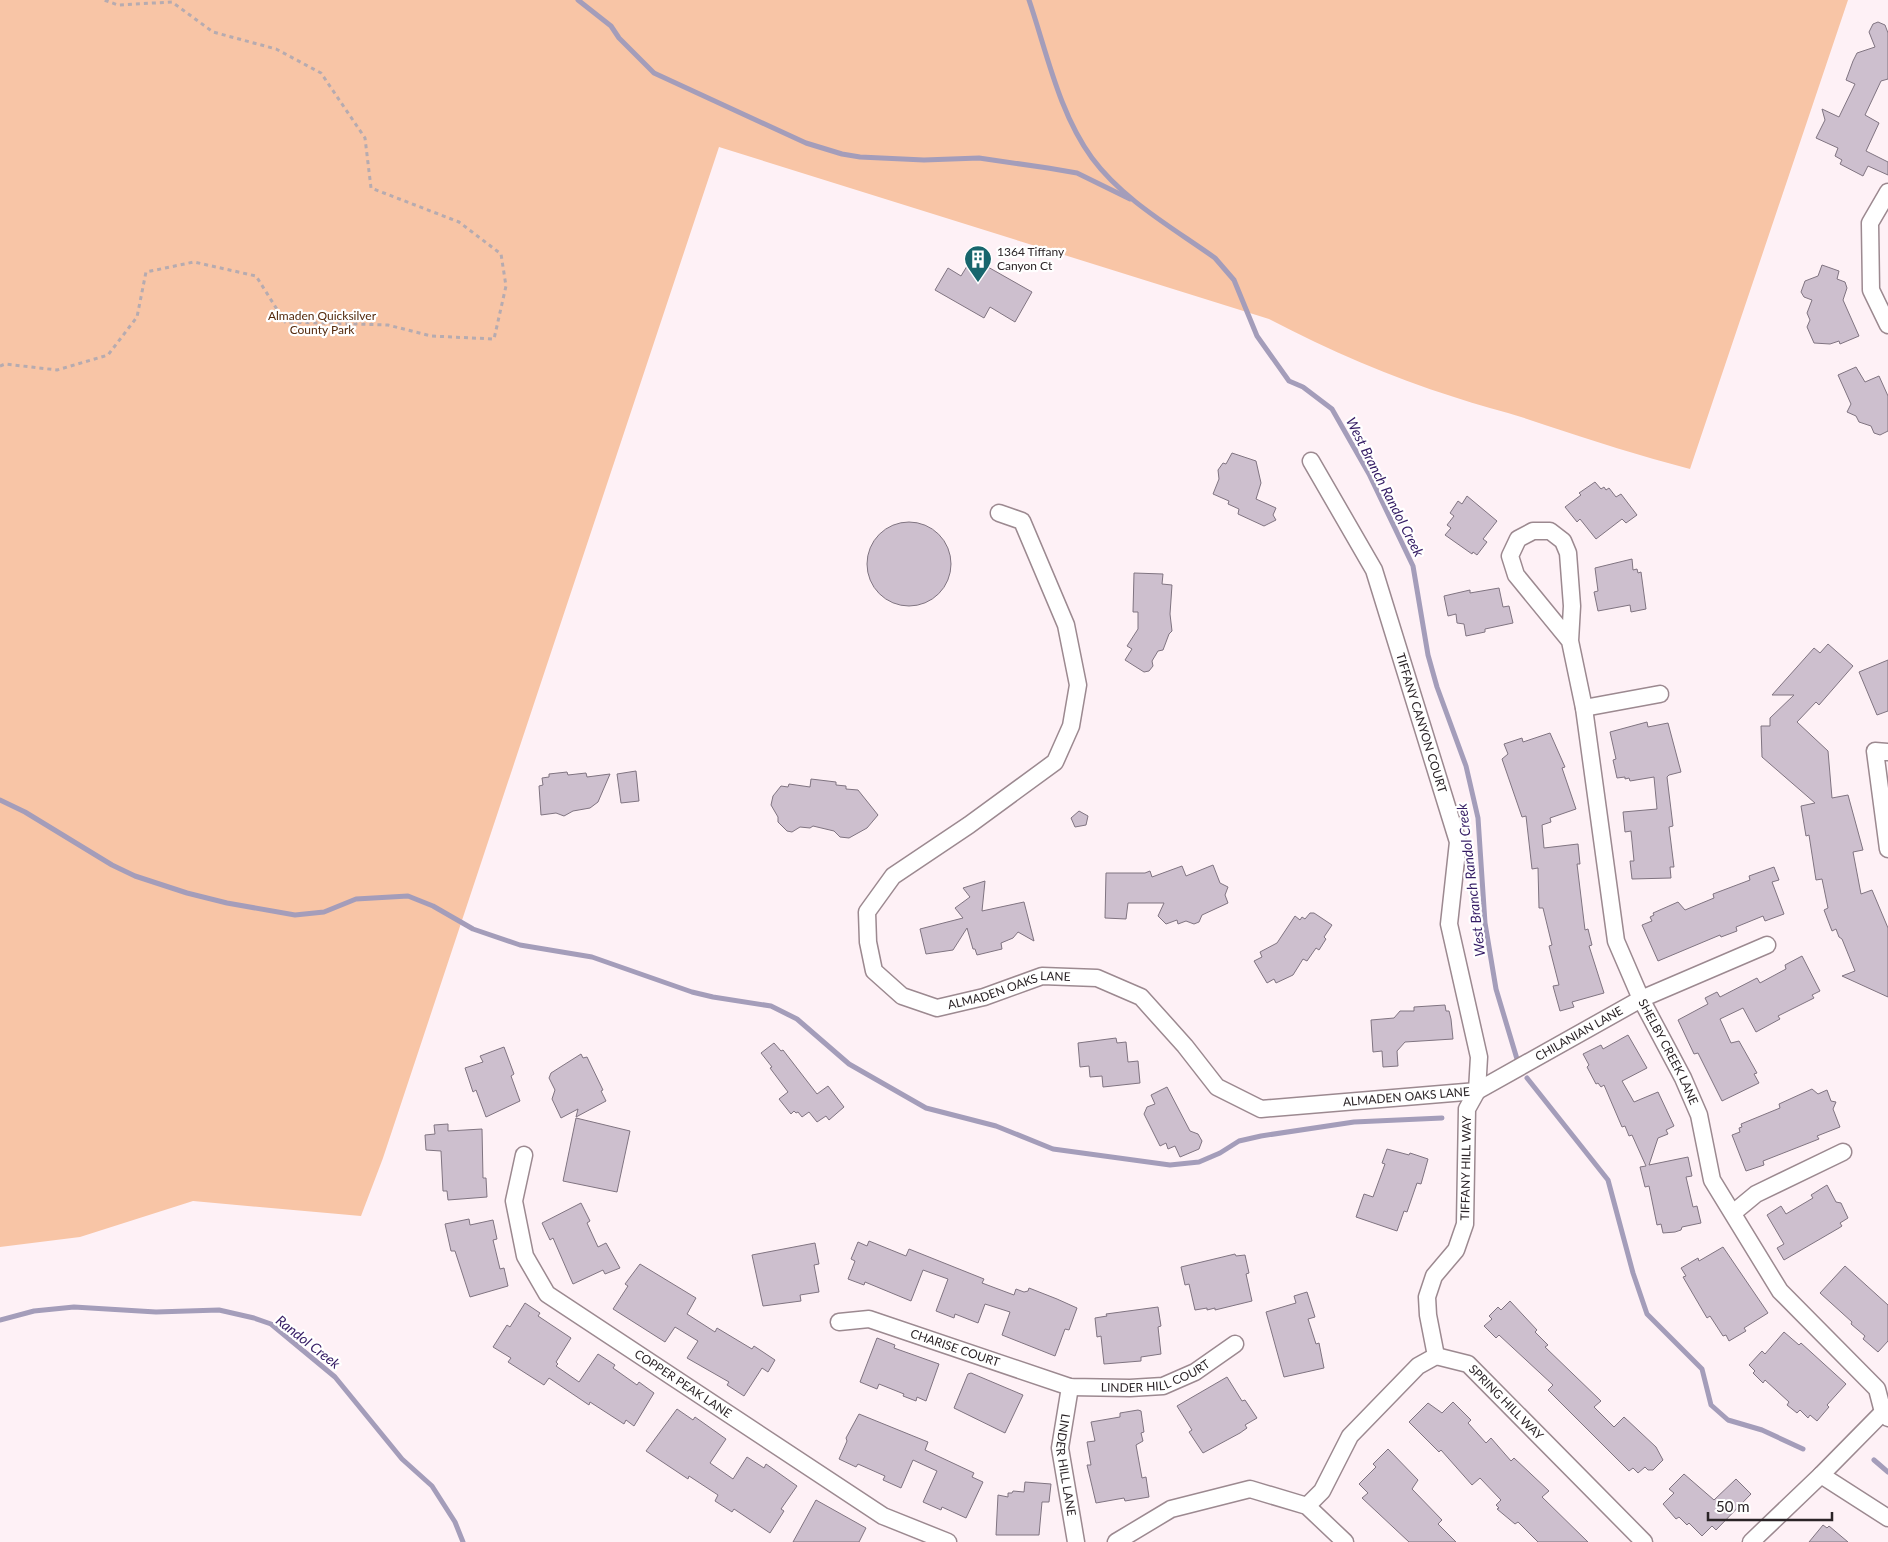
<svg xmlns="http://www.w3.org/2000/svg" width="1888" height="1542" font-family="Lato,sans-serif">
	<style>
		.green { fill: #f8c5a6 }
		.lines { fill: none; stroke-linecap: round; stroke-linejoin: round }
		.stream { stroke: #a49dba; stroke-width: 5 }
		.building { fill: #cdbfce; stroke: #807481 }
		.minor-casing { stroke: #9c8990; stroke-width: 19 }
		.path { stroke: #b6abb0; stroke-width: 3; stroke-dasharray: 4 4; stroke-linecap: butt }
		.minor { stroke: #fff; stroke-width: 16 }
		.labels { text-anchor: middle; stroke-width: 4.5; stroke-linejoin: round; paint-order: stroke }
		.poi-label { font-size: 12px; fill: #2b2427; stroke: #fff; text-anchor: start }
		.park-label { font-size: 12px; fill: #542a0d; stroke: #fff }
		.street-label { font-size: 12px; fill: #2b2427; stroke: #fff }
		.water-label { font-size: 14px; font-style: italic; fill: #341b64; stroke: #fff }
	</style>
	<rect width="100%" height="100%" fill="#fef1f6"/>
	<path class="green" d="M0,0H1848L1690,469C1641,456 1593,441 1545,425C1515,414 1484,407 1454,397C1390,377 1328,350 1269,319L719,147L383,1158L361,1216L193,1201L80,1237L0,1247Z"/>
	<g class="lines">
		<g class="stream">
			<path d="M578,0L611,26L619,38L654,73L806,143L842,154L860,157L924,160L979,158L1048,168L1077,173L1130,199"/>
			<path d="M1029,0C1047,53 1059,113 1092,158C1123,200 1173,228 1215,258L1234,280L1257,336L1289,381L1303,387L1332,409L1369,474L1413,566L1428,655L1437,687L1466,766L1478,818L1485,923L1496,989L1517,1059"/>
			<path d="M0,800L25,812L112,865L135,876L187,893L227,903L295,915L324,912L356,899L408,896L433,906L473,929L520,945L592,957L692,992L713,997L771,1006L797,1019L849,1064L926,1108L996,1126L1053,1149L1170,1165L1199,1162L1220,1153L1239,1141L1261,1136L1354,1122L1442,1118"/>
			<path d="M1527,1078L1608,1180L1633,1273L1647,1314L1702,1369L1711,1405L1728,1420L1762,1430L1803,1449"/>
			<path d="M0,1320L34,1311L74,1307L156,1312L219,1310L254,1318L271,1324L335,1377L402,1459L432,1486L455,1522L463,1542"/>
			<path d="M1874,1460L1888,1472"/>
		</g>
	</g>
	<g class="building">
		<path d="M1878,22L1885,25L1888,33V79L1881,81L1865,115L1879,123L1866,151L1888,162V175L1868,166L1863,176L1840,164L1842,160L1835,156L1838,148L1816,138L1825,120L1822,109L1839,117L1855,84L1846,80L1853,61L1857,53L1875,47L1869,32L1873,24Z"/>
		<path d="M972,258L1032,292L1015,322L990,307L984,318L935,290L948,268L961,276Z"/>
		<path d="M1822,265L1839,271L1837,279L1845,282L1847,288L1843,300L1859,336L1840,344L1839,341L1830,344L1814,343L1807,327L1810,320L1807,313L1812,300L1804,297L1801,292L1805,281L1818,276Z"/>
		<path d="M1856,367L1865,382L1879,376L1888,396V431L1880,435L1874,433L1871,426L1859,422L1856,416L1847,412L1851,404L1838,375Z"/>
		<path d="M1232,453L1256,461L1261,483L1256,499L1276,508L1273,515L1276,520L1264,526L1238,514L1239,509L1228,504L1229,501L1213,494L1219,479L1218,470L1223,463L1226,464Z"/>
		<path d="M1595,482L1601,489L1604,487L1606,490L1609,488L1616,497L1621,494L1637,515L1626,523L1622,519L1596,539L1580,519L1577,522L1565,507L1581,495L1579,493Z"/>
		<path d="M1467,496L1497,521L1483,539L1487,542L1477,555L1473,552L1472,554L1445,535L1451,528L1447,525L1454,516L1450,513L1458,501L1462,504Z"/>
		<circle cx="909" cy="564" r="42"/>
		<path d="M1632,559L1633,570L1637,569L1638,573L1641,572L1646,609L1631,612L1630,605L1598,611L1594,592L1598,591L1595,568Z"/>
		<path d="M1134,573L1163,574L1162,584L1172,585L1170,614L1172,631L1169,634L1163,650L1158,651L1152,661L1153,666L1149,671L1144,672L1125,660L1132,649L1127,646L1138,629V612H1133Z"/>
		<path d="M1499,588L1503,607L1509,606L1513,623L1485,629V632L1466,636L1464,624L1457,623L1456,614L1448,616L1444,596L1470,590V593Z"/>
		<path d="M1828,644L1853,666L1819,705L1816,702L1797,722L1828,751L1832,798L1848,795L1863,850L1853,852L1861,894L1872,890L1888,928V997L1842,976L1855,971L1842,939L1839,937L1836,929L1832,931L1824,910L1828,908L1822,879L1816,880L1809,835L1806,836L1801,806L1815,803L1762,757L1761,726H1770V718L1794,695H1772L1814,648L1820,653Z"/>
		<path d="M1888,660V711L1877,715L1859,672Z"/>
		<path d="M1647,722L1648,727L1668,723L1681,772L1669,775L1667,777L1673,826L1669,827L1674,867H1670L1671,878L1632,879L1630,861H1634L1631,831L1625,832L1623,812L1657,809L1654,777L1630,781L1629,778L1625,779V777L1617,778L1613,760L1616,759L1610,732Z"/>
		<path d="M1550,733L1565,767L1562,768L1576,809L1550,818L1551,822L1542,825L1544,848L1578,844L1580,864H1577L1585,930L1588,929L1592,945L1589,946L1604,993L1572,1002L1574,1007L1560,1011L1553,986L1559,985L1549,946L1552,945L1543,908H1539L1538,868L1532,869L1526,816L1522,817L1502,759L1508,754L1504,744L1522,738L1523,742Z"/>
		<path d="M636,771L639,801L621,803L617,774Z"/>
		<path d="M567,772L568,775L586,773L587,777L610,774L598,802L590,808L573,811L564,816L556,813L541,815L539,786L543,785L542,778L549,777V774Z"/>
		<path d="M811,779L836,782V785L846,786V789L858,790L878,815L867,828L849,838L840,837L834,831L813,826L810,828L800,827L792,832L787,831L778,822V817L771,805L773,796L781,786L788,787L789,784L810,787Z"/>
		<path d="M1079,811L1088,816L1086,825L1075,827L1071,818Z"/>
		<path d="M1213,865L1220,883L1228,887L1225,895L1228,903L1202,915L1199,922L1194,924L1186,921L1178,924L1177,920L1166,924L1158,916L1164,903H1128L1126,919L1105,918L1106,873H1145L1150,871L1152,877L1182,866L1186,876Z"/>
		<path d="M1774,867L1779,880L1772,882L1784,914L1765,921L1763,916L1736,927L1737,931L1721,937L1720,935L1658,961L1642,925L1652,921L1650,917L1654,915L1653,913L1678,902L1685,910L1714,898L1713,894L1750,880L1749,876Z"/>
		<path d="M985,881L982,911L1024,902L1034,941L1018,932L1013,938L1001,943L1002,949L977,955L975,949H973L967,928L953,950L926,954L920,929L963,918L955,908L970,897L963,888Z"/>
		<path d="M1310,913H1314L1332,925L1324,937L1326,939L1319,950L1316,948L1307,961L1303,959L1293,975L1276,983L1274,979L1267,983L1254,961L1262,957L1260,952L1277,943L1295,916L1300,920L1302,917L1305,919Z"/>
		<path d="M1802,956L1820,991L1812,995L1814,998L1778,1016L1780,1019L1756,1032L1743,1008L1720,1019L1731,1043L1739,1041L1757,1073L1754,1074L1759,1083L1722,1101L1698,1053L1694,1054L1678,1020L1708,1004L1705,998L1717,992L1720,997L1757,978L1760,983L1786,969L1785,965Z"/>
		<path d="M1445,1005L1446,1011H1449L1451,1019L1453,1039L1405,1042L1397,1051L1398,1066L1383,1067L1382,1051L1373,1052L1371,1020L1394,1018L1400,1011H1414V1007Z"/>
		<path d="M1628,1035L1647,1068L1622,1081L1634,1102L1658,1092L1674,1126L1666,1130L1668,1134L1658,1138L1649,1165L1688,1157L1692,1176L1686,1177L1693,1207L1697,1206L1701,1223L1682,1227L1681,1230L1675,1232L1663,1233L1661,1224L1657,1225L1649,1186L1645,1187L1640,1167L1646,1166L1632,1135L1629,1136L1625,1126L1622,1127L1604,1085L1601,1087L1598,1083L1596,1084L1587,1067L1589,1065L1583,1054L1601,1045L1603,1049Z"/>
		<path d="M1116,1038L1117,1043L1126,1042L1128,1062L1138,1061L1140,1083L1103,1087L1102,1076L1090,1077L1089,1066L1080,1067L1078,1043Z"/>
		<path d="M774,1043L781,1051L783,1050L817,1094L828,1086L844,1107L829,1120L826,1116L817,1122L809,1112L802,1117L798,1112L796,1113L794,1111L791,1114L779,1099L788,1092L770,1068L772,1067L761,1053Z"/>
		<path d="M504,1047L514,1074L511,1076L520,1101L486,1117L476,1090L473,1092L465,1068L483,1062L480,1056Z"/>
		<path d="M581,1054L583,1058L587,1057L603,1090L601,1091L606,1101L576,1117L578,1109L561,1118L552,1099L555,1090L549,1078L551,1073Z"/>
		<path d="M1167,1087L1190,1131L1198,1134L1202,1141L1199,1149L1180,1157L1175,1146L1168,1149L1166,1143L1160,1146L1144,1114L1147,1107L1155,1104L1151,1095Z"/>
		<path d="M1812,1089L1818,1094L1827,1090L1831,1101L1836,1102L1833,1109L1840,1127L1817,1136L1819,1139L1763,1161L1764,1165L1746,1171L1732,1135L1740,1132L1739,1128L1742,1127L1741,1124L1780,1108L1779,1104Z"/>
		<path d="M576,1118L630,1131L617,1192L563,1181Z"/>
		<path d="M448,1124V1131L482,1129L483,1178H486L487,1197L448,1200L447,1191H443L441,1151L426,1150L425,1135L435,1134L434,1125Z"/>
		<path d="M1387,1149L1409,1155L1410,1153L1428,1159L1421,1184L1417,1183L1407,1212L1404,1211L1397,1231L1356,1217L1364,1194L1373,1197L1385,1164L1382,1163Z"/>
		<path d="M1827,1185L1836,1202L1841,1203L1848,1218L1840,1223L1842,1226L1839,1228L1784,1260L1777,1248L1784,1244L1767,1215L1781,1206L1786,1214L1813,1198L1811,1195Z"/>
		<path d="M581,1203L590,1221L587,1223L598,1247L606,1243L620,1268L605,1274L603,1270L573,1284L553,1238L550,1240L542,1223Z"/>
		<path d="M469,1219L470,1225L493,1220L497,1239L493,1240L500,1269L504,1268L508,1286L470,1297L455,1251H451L445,1224Z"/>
		<path d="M869,1241L906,1256L909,1249L984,1279L982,1283L1014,1295L1016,1289L1024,1292L1028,1291L1029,1288L1057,1299L1077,1308L1069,1330L1065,1329L1055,1356L1002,1335L1010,1312L985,1304L978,1323L955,1314L954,1318L936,1311L948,1279L923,1270L911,1301L865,1282L864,1285L848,1279L855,1261L851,1259L858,1242L867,1246Z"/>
		<path d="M815,1243L819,1264L814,1265L819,1292L800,1295L801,1301L763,1306L752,1255Z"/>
		<path d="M1723,1247L1768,1313L1744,1328L1746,1331L1729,1341L1726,1335L1723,1336L1710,1316L1707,1318L1683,1277L1686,1276L1681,1268L1698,1258L1699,1261Z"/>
		<path d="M1235,1254L1236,1256L1245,1255L1249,1273L1246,1274L1252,1301L1215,1310V1308L1207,1310V1308L1195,1310L1189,1284L1185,1285L1181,1267Z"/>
		<path d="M640,1264L696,1298L687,1314L715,1332L717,1328L752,1349L754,1346L775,1360L768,1372L762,1368L744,1396L727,1385L729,1382L687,1358L698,1341L675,1327L665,1342L613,1309L628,1286L625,1284Z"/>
		<path d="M1845,1266L1888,1305V1341L1878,1352L1863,1339L1865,1336L1851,1324L1852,1322L1820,1293Z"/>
		<path d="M1307,1292L1315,1317L1308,1319L1316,1344L1319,1343L1324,1368L1284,1377L1266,1312L1296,1303L1294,1296Z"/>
		<path d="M1510,1301L1537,1330L1535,1332L1548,1345L1545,1347L1601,1401L1594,1407L1614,1427L1624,1417L1656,1447L1663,1460L1653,1470H1648L1645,1467L1638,1473L1633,1468L1629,1471L1548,1390L1553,1385L1499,1335L1496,1338L1484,1326L1492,1319L1489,1316L1498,1307L1501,1310Z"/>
		<path d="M525,1303L540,1313L538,1316L571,1338L556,1362L558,1364L556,1366L579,1382L598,1354L615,1365L613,1368L637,1385L639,1382L654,1393L634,1426L626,1420L624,1424L590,1402L589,1405L549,1378L544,1385L508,1362L511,1358L493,1347L507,1325L510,1327Z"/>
		<path d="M1158,1307L1161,1326L1158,1327L1161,1354L1141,1357V1361L1104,1364L1101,1336L1097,1337L1095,1318L1107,1316L1106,1314Z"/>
		<path d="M1784,1332L1799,1345L1801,1343L1846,1384L1827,1405L1829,1407L1817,1421L1810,1415L1808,1418L1800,1410L1797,1413L1787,1405L1789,1402L1765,1380L1763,1383L1753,1373L1755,1371L1749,1365L1762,1351L1765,1354Z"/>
		<path d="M877,1338L895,1345L894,1348L939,1364L926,1401L917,1397L916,1401L903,1396L904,1394L879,1384L877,1389L860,1382Z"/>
		<path d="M971,1373L1023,1395L1005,1433L954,1408L968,1374Z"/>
		<path d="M1227,1377L1242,1401L1245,1400L1257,1418L1245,1425L1247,1428L1240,1433L1203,1453L1189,1432L1192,1430L1177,1406Z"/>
		<path d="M1453,1402L1471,1420L1468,1423L1486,1443L1491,1438L1511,1461L1514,1458L1549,1491L1542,1497L1588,1542H1538L1518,1522L1515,1524L1497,1509L1499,1508L1496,1505L1501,1500L1480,1478L1472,1485L1441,1450L1439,1452L1409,1422L1428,1403L1442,1413Z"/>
		<path d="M677,1409L693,1420L695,1417L726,1439L710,1463L733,1479L747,1457L764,1468L766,1464L797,1486L781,1509L784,1511L770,1533L734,1509L732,1512L715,1501L718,1495L689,1476L688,1479L646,1451Z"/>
		<path d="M1138,1410L1141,1411L1144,1432L1141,1433L1143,1441L1136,1445L1142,1478L1146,1477L1149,1497L1125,1501L1124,1498L1096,1503L1087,1465H1091L1087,1442L1095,1441L1091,1422L1120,1417V1413Z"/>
		<path d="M859,1414L928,1442L925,1450L974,1473L972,1477L983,1482L966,1518L942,1507L941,1510L923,1502L937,1471L913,1460L901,1488L883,1480L885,1476L858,1464L856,1467L839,1459L847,1441L846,1438Z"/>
		<path d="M1388,1449L1418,1480L1412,1489L1442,1520L1438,1524L1456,1542H1409L1362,1498L1368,1493L1359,1484L1376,1467L1373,1464Z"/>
		<path d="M1684,1474L1714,1500L1736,1479L1751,1494L1716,1530L1712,1526L1702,1536L1689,1523L1687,1525L1679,1517L1676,1519L1663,1504L1674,1493L1669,1489Z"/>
		<path d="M1025,1482L1051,1484L1049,1502H1042L1039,1535H996L998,1495L1008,1497V1493H1012L1013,1491L1024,1492Z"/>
		<path d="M816,1500L866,1528L859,1542H793Z"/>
		<path d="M1823,1525L1827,1528L1829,1526L1848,1542H1809Z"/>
	</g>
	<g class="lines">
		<g class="minor-casing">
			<g id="minor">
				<path d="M1888,192L1870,223L1871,290L1888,325"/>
				<path id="s1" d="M1311,461L1374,570L1458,842L1449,924L1479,1057L1477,1091L1467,1109L1465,1224L1456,1250L1434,1276L1427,1297L1428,1315L1436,1356"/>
				<path id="s2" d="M999,513L1022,521L1066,625L1078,685L1071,726L1055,762L969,825L893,876L867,912L868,942L874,971L902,996L937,1008L984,997L1042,976L1097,978L1141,997L1185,1046L1217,1087L1261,1109L1477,1091L1641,999L1767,945"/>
				<path id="s3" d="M1570,641L1516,575L1510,556L1518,539L1533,531H1550L1563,541L1568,553L1572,606L1570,641L1584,708L1616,941L1641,999L1683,1078L1699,1115L1712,1180L1780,1291L1877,1389L1883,1412L1888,1418"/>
				<path d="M1584,708L1660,694"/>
				<path d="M1888,752L1875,751L1888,849"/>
				<path id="s4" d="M524,1155L514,1201L525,1256L547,1294L883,1516L948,1542"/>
				<path d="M1733,1213L1756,1194L1843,1152"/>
				<path id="s5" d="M839,1322L869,1319L1070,1387L1130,1388L1163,1386L1195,1372L1235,1344"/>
				<path id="s6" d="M1070,1387L1060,1448L1076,1542"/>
				<path d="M1821,1475L1888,1518"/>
				<path id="s7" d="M1307,1506L1322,1491L1350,1436L1418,1366L1436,1356L1468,1364L1644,1542"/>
				<path d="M1116,1542L1171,1509L1250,1489L1307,1506L1345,1542"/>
				<path d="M1751,1542L1821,1475L1888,1407"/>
			</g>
		</g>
		<path class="path" d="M0,366L5,364L57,370L108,355L137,317L146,272L194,262L256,276L285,322L388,325L431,336L494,339L506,286L501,254L459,222L371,188L365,138L321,73L276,49L213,32L172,2L118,5L104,0"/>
		<use href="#minor" class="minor"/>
	</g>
	<defs>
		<g id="building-pin" transform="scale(1.4375)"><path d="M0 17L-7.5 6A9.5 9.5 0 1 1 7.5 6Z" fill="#18666d" stroke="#fff"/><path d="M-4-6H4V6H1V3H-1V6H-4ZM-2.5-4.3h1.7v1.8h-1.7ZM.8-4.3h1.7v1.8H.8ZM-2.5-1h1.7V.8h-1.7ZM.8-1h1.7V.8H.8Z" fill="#fff"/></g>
	</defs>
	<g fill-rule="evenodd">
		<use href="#building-pin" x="978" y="259"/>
	</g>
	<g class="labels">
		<g class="poi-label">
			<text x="997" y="256">1364 Tiffany<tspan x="997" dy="14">Canyon Ct</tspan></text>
		</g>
		<g class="park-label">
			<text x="322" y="320">Almaden Quicksilver<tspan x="322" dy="14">County Park</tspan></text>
		</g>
		<g class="street-label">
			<text dy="4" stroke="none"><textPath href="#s1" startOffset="286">TIFFANY CANYON COURT</textPath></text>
			<text dy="4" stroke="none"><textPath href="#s2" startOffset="731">ALMADEN OAKS LANE</textPath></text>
			<text dy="4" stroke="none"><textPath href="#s2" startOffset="1370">CHILANIAN LANE</textPath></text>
			<text dy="4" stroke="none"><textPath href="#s3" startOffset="702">SHELBY CREEK LANE</textPath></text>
			<text dy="4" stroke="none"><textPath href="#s2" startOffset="1182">ALMADEN OAKS LANE</textPath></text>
			<text transform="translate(1466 1168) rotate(-89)" y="4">TIFFANY HILL WAY</text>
			<text dy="4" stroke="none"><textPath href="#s5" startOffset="121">CHARISE COURT</textPath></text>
			<text dy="4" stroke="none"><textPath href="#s5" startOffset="330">LINDER HILL COURT</textPath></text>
			<text dy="4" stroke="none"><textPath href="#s4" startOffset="310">COPPER PEAK LANE</textPath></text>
			<text dy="4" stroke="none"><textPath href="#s7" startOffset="288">SPRING HILL WAY</textPath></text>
			<text dy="4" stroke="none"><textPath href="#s6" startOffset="79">LINDER HILL LANE</textPath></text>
		</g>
		<g class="water-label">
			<text transform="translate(1385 487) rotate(63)" y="5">West Branch Randol Creek</text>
			<text transform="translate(1471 880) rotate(-97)" y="5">West Branch Randol Creek</text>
			<text transform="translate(308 1342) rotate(38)" y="5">Randol Creek</text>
		</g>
	</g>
	<path d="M1708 1512v8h124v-8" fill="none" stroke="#2b2427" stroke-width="2.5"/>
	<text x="1716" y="1512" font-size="15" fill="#2b2427" stroke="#ffffff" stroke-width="4" paint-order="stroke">50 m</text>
</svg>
